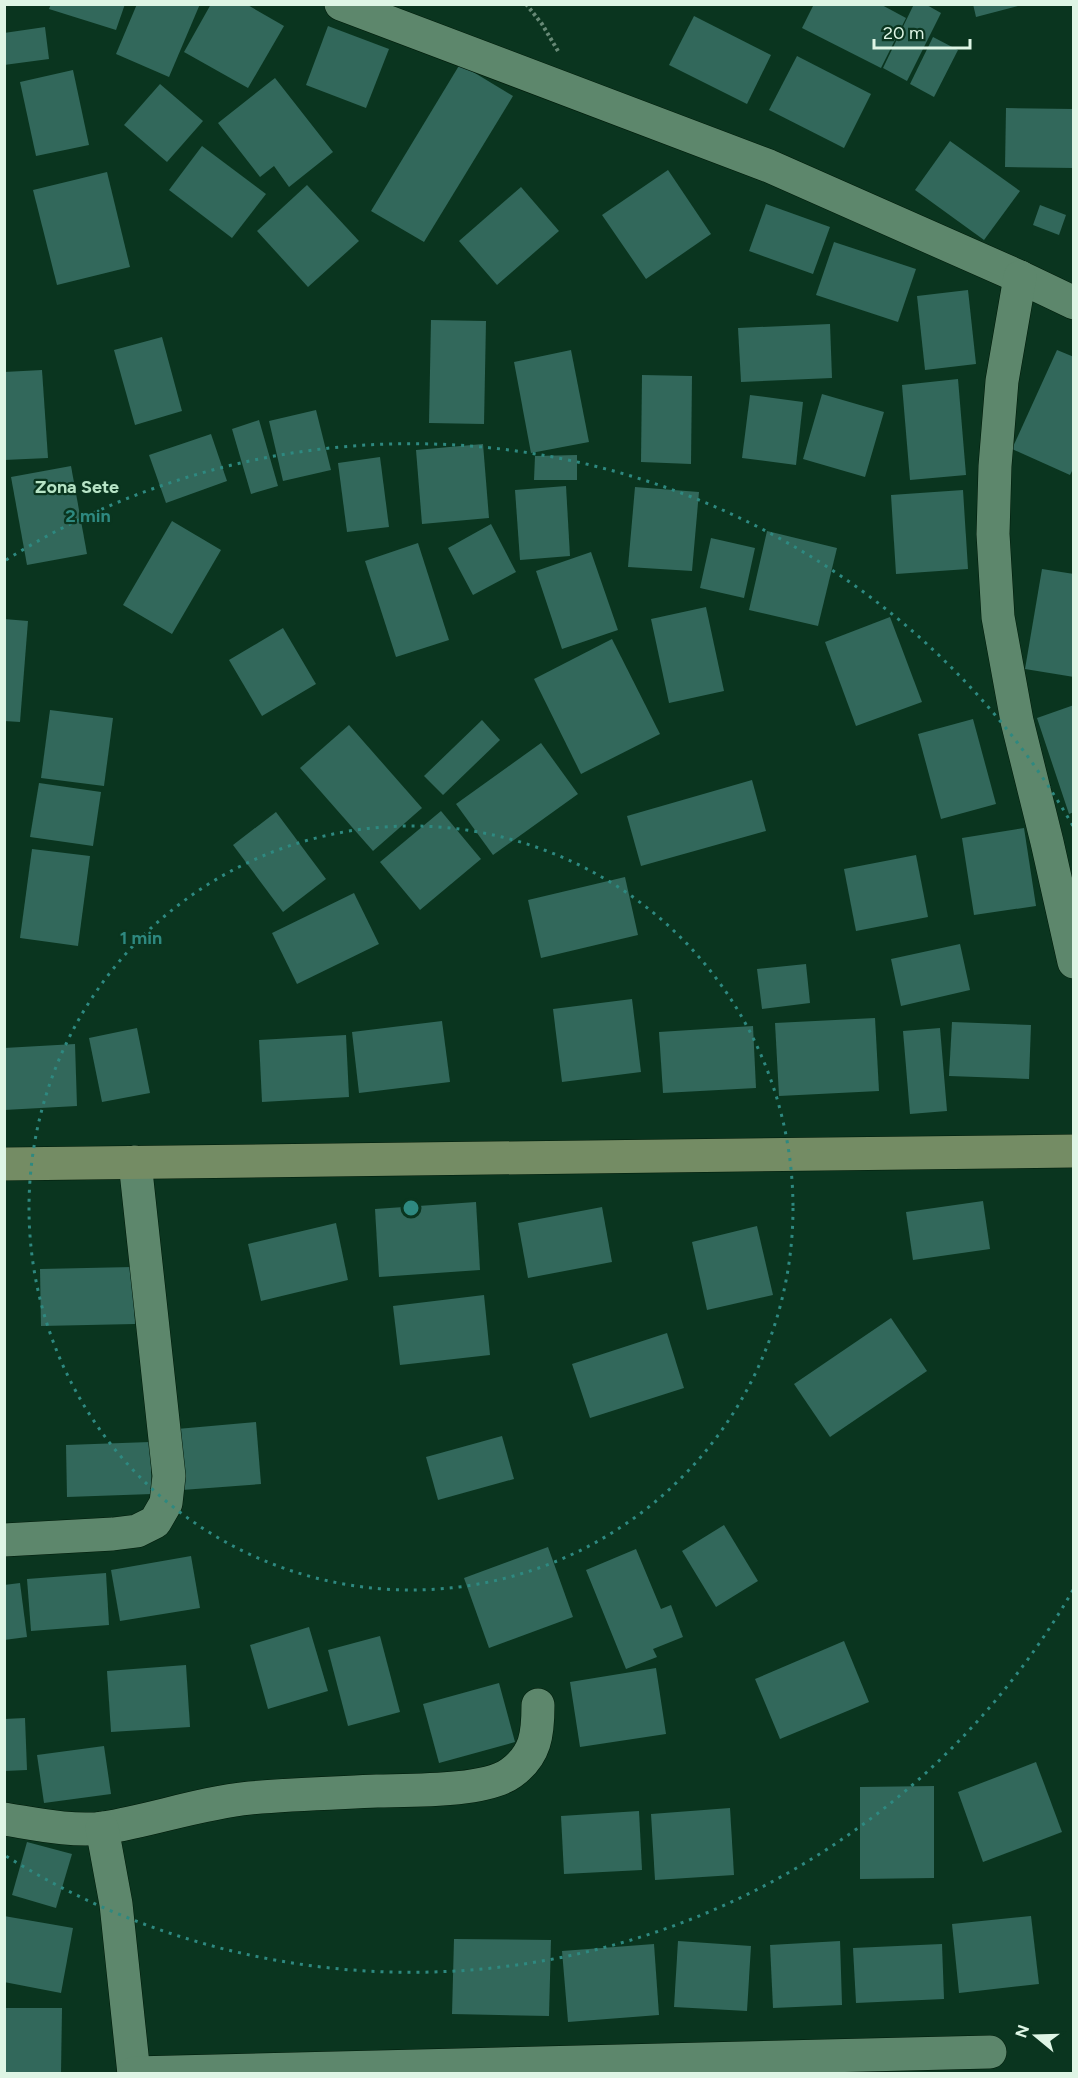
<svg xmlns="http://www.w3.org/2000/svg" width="1078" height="2078" font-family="Figtree,sans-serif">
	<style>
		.building { fill: #32685b }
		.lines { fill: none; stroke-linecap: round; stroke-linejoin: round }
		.street-casing { stroke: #001b0a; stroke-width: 34 }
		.secondary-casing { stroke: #001b0a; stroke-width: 34 }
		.path { stroke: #678976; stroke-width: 4; stroke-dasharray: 3 3; stroke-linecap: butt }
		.street { stroke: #5d876c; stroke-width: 33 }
		.secondary { stroke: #748c64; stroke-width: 33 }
		.ring { fill: none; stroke: #2e8980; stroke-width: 3; stroke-dasharray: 3 6 }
		.labels { text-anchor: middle; stroke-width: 4.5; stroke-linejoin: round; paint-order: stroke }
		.neighbourhood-label { font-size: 18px; font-weight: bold; fill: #b7e4c6; stroke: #0a351f }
		.centre { fill: #2e8980; stroke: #0a351f; stroke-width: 3 }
		.ring-label { font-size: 18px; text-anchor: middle; font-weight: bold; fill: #2e8980; stroke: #0a351f; stroke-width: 4.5; stroke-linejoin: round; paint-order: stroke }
	</style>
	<rect width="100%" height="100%" fill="#0a351f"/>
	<g class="building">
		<path d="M51,4H125L116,30L49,9Z"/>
		<path d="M137,4H200L169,77L116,54Z"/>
		<path d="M211,4H246L284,26L248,88L184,52Z"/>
		<path d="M814,4H880L906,18L881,68L802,28Z"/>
		<path d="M914,4H925L941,13L907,81L883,68Z"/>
		<path d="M973,4H1022V5L976,17Z"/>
		<path d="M694,16L771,55L747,104L669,65Z"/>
		<path d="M328,26L389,49L366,108L306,85Z"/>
		<path d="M45,27L49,59L4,65V33Z"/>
		<path d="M933,37L958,50L934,97L910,84Z"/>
		<path d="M797,56L871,94L844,148L769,110Z"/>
		<path d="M460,64L513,96L424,242L371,211Z"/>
		<path d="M73,70L89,145L36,156L20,82Z"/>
		<path d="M275,78L333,152L289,187L274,166L260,177L218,123Z"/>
		<path d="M160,84L203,121L167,162L124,125Z"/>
		<path d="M1006,108L1074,109V168L1005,167Z"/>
		<path d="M950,141L1020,191L984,240L915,190Z"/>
		<path d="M202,146L266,194L232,238L169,190Z"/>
		<path d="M668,170L711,234L646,279L602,215Z"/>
		<path d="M107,172L130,267L57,285L33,190Z"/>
		<path d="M307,185L359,241L308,287L257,231Z"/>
		<path d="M521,187L559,231L497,285L459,241Z"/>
		<path d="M766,204L830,227L813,274L749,251Z"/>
		<path d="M1040,205L1066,215L1059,235L1033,225Z"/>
		<path d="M834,242L916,269L898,322L816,295Z"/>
		<path d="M968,290L976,364L925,370L917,296Z"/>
		<path d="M431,320L486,321L484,424L429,423Z"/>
		<path d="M830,324L832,378L741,382L738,328Z"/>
		<path d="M162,337L182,411L135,425L114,350Z"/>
		<path d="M571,350L589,442L531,453L514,362Z"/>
		<path d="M1057,350L1074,357V467L1070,475L1012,449Z"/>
		<path d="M42,370L48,458L4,460V372Z"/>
		<path d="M642,375L692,376L691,464L641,462Z"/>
		<path d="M958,379L966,475L910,480L902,385Z"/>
		<path d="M822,394L884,412L865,477L803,459Z"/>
		<path d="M750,395L803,402L796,465L742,458Z"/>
		<path d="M316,410L331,470L283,481L269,421Z"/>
		<path d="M259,420L278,486L251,494L232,429Z"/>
		<path d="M211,434L227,481L166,503L149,455Z"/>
		<path d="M483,444L489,518L422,524L416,450Z"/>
		<path d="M577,455V480H534L535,456Z"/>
		<path d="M380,457L389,527L347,532L338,463Z"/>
		<path d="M71,466L87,554L27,565L11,477Z"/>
		<path d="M566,486L570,556L520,560L515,490Z"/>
		<path d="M635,487L699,492L692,571L628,567Z"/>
		<path d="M963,490L968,569L896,574L891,495Z"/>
		<path d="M172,521L221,550L172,634L123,605Z"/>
		<path d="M491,524L516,572L473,595L448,548Z"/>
		<path d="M767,531L837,548L818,626L749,610Z"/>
		<path d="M711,538L755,548L744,598L700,588Z"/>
		<path d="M418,543L449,640L396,657L365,561Z"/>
		<path d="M591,552L618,630L562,649L536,571Z"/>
		<path d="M1042,569L1074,574V677L1025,669Z"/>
		<path d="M706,607L724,691L669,703L651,619Z"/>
		<path d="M890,617L922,702L856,726L825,642Z"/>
		<path d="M4,619L28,621L20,722L4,721Z"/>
		<path d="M283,628L316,684L262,716L229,660Z"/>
		<path d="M612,639L660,734L581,774L534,679Z"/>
		<path d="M1074,705V812L1069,814L1037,718Z"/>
		<path d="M50,710L113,718L104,786L41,778Z"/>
		<path d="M973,719L996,804L941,819L918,734Z"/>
		<path d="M482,720L500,740L443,795L424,776Z"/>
		<path d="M349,725L422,808L373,851L300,768Z"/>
		<path d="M541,743L578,794L493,855L456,804Z"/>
		<path d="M752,780L766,831L641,866L627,816Z"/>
		<path d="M39,783L101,792L93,846L30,837Z"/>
		<path d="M441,811L481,859L420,910L380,862Z"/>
		<path d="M276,812L326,879L283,912L233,845Z"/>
		<path d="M1024,828L1036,906L974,915L962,838Z"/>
		<path d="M32,849L90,856L78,946L20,938Z"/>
		<path d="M916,855L928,917L856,931L844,869Z"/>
		<path d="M625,877L638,935L541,958L528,900Z"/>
		<path d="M354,893L379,944L297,984L272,933Z"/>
		<path d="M960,944L970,990L901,1006L891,959Z"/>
		<path d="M806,964L810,1003L762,1009L757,969Z"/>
		<path d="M632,999L641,1072L562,1082L553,1009Z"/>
		<path d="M875,1018L879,1091L779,1096L775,1023Z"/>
		<path d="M442,1021L450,1082L359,1093L352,1032Z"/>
		<path d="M952,1022L1031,1025L1029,1079L949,1076Z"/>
		<path d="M753,1026L756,1088L663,1093L659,1032Z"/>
		<path d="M137,1028L150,1093L102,1102L89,1038Z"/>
		<path d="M940,1028L947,1111L910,1114L903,1031Z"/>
		<path d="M346,1035L349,1097L262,1102L259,1040Z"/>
		<path d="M75,1044L77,1106L4,1110V1048Z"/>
		<path d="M983,1201L990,1249L913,1260L906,1212Z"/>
		<path d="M476,1202L480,1270L379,1277L375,1209Z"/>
		<path d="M602,1207L612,1262L528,1278L518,1223Z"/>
		<path d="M336,1223L348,1280L261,1301L248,1244Z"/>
		<path d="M757,1226L773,1295L707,1310L692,1242Z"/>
		<path d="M133,1267L135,1324L41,1326L40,1269Z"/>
		<path d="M484,1295L490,1355L400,1365L393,1306Z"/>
		<path d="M891,1318L927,1371L830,1437L794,1384Z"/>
		<path d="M667,1333L684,1388L590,1418L572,1364Z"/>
		<path d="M256,1422L261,1484L182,1490L177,1429Z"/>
		<path d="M502,1436L514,1479L438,1500L426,1457Z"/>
		<path d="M150,1442L152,1494L67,1497L66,1445Z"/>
		<path d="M724,1525L758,1581L716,1607L682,1551Z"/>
		<path d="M548,1547L573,1617L489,1648L464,1578Z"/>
		<path d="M636,1549L661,1609L671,1605L683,1637L653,1649L657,1657L626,1669L586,1570Z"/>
		<path d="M191,1556L200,1608L120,1621L111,1570Z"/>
		<path d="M106,1573L109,1625L31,1631L27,1579Z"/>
		<path d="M20,1583L27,1637L4,1640V1585Z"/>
		<path d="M309,1627L328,1691L268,1709L250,1645Z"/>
		<path d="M380,1636L400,1712L348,1726L328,1650Z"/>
		<path d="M844,1641L869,1702L780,1739L755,1679Z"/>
		<path d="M186,1665L190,1727L111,1732L107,1671Z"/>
		<path d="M656,1668L666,1734L580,1747L570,1682Z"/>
		<path d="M499,1683L515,1742L439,1763L423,1704Z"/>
		<path d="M25,1718L27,1770L4,1771V1719Z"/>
		<path d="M104,1746L111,1794L44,1803L37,1755Z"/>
		<path d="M1036,1762L1062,1832L983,1862L958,1792Z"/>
		<path d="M934,1786V1878L860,1879V1787Z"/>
		<path d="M730,1808L734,1875L655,1880L651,1814Z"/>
		<path d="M639,1811L642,1870L564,1874L561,1816Z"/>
		<path d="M27,1842L72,1854L56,1908L12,1895Z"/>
		<path d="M4,1916L73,1928L61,1993L4,1982Z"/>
		<path d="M1031,1916L1039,1984L959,1993L952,1924Z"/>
		<path d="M454,1939L551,1940L549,2016L452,2014Z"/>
		<path d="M678,1941L751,1946L747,2011L674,2007Z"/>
		<path d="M840,1941L842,2005L773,2008L770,1945Z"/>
		<path d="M654,1944L659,2015L568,2022L562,1951Z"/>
		<path d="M942,1944L944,1999L856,2003L853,1948Z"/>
		<path d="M4,2008H62L61,2074H4Z"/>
	</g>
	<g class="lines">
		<g class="street-casing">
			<g id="street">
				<path d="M341,4L769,166L1020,277L1074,303"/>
				<path d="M1020,277L1002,381L995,466L993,534L998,617L1017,721L1047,842L1074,962"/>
				<path d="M4,1540L113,1534L137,1531L155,1522L166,1503L169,1476L135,1162"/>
				<path d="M4,1819C36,1824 72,1832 104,1828C153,1820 200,1803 250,1798C292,1794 335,1793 377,1791C410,1790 485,1792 511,1773C536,1755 538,1734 538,1705"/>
				<path d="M102,1828L116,1904L134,2074"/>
				<path d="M134,2073L990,2052"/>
			</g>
		</g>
		<g class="secondary-casing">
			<path id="secondary" d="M4,1164L1074,1151"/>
		</g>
		<path class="path" d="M526,4L542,24L558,51"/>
		<use href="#street" class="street"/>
		<use href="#secondary" class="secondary"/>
	</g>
	<g class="ring">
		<circle cx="411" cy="1208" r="382"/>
		<path d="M1073 1590A764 764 0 0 1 6 1856M6 560A764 764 0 0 1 1073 826"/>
	</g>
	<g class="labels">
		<g class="neighbourhood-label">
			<text x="77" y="493">Zona Sete</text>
		</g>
	</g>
	<circle cx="411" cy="1208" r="9" class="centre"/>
	<g class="ring-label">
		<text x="88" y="522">2 min</text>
		<text x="141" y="944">1 min</text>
	</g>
	<rect width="1078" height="2078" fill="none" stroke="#def5e5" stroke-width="12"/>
	<g transform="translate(1036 2036) rotate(289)" stroke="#0a351f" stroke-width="4.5" paint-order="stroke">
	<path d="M0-4.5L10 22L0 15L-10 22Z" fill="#def5e5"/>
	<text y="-9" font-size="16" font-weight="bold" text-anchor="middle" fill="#def5e5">N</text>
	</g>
	<path d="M874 39v9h96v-9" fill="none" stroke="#def5e5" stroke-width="3"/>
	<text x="883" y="39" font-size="18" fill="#def5e5" stroke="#0a351f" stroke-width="4.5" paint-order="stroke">20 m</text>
</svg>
